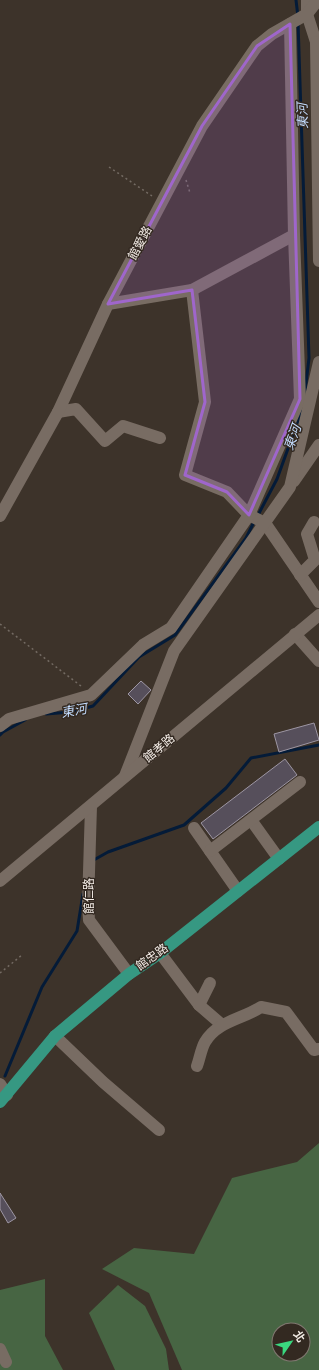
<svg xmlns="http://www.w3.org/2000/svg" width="319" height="1370" font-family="'Times New Roman','Noto Sans TC',serif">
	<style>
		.green { fill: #476543; fill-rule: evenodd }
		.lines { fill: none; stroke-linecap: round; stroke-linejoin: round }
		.stream { stroke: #041b38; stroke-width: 3 }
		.building { fill: #564f5b; stroke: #9d96a3 }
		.path { stroke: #746b63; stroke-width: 1.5; stroke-dasharray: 2 3; stroke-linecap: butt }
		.minor { stroke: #786c63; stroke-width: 12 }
		.major { stroke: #369882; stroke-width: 12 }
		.marked { fill: #9f66cb; fill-opacity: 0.2; stroke: #9f66cb; stroke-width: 3; stroke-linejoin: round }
		.labels { text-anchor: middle; stroke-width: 3; stroke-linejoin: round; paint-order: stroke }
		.street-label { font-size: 12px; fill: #f4ede7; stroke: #332921 }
		.water-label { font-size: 13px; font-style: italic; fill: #c3dcfe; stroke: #332921 }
	</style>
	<rect width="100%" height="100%" fill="#3d332a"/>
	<g class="green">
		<path d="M319,1143V1370H182L149,1293L102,1269L134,1248L194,1254L232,1178L297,1162ZM279,1330H303V1354H279Z"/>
		<path d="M45,1279V1336L63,1370H0V1290Z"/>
		<path d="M118,1285L145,1306L166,1349L169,1370H115L89,1313Z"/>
	</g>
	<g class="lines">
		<g class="stream">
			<path d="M296,0L298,17"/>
			<path d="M298,22L309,358L305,392"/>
			<path d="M257,517L277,479L302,410"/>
			<path d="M46,714L71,712L93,706L139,657L175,635L246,538L254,522"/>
			<path d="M0,735L3,732L25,720"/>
			<path d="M92,861L108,852L184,825L226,788L251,758L319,745"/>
			<path d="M5,1076L42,987L77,931L83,894"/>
		</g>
	</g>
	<g class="building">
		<path d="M141,681L151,690L138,704L128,694Z"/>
		<path d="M314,723L319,740L279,752L274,734Z"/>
		<path d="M285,759L297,775L213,839L201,823Z"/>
		<path d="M0,1193L16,1218L8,1223L0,1209Z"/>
	</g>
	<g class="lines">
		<g class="path">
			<path d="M109,167L152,196"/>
			<path d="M186,180L190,193"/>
			<path d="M0,624L81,686"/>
			<path d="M0,973L22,955"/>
		</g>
		<g class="minor">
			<path d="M307,0V14L316,42L319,45"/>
			<path d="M316,42L319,261"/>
			<path d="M192,290L205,402L185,475L227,492L249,515L265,523L319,602"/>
			<path d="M108,304L192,290L294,235"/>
			<path d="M58,412L76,409L105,441L123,426L160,438"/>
			<path d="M294,481L319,445"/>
			<path d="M0,516L58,412L108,304L202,126L257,46L272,34L307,14L318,0"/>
			<path d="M300,575L315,560L307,534L314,522"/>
			<path d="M295,634L319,661"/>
			<path d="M0,726L9,719L91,695L143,645L171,628L249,515L300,399L294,235L290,24"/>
			<path d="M125,776L174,651L290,487L319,362"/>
			<path d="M91,806L88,905L89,920L129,974"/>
			<path d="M251,820L279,859"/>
			<path d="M194,828L238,891"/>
			<path d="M210,851L300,782"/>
			<path d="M0,881L319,615"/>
			<path d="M160,953L199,1005L221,1024"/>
			<path d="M199,1005L210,983"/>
			<path d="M55,1036L103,1082L159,1130"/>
			<path d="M197,1066C200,1058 201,1049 205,1042C217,1021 243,1019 261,1007L286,1012L314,1050L319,1049"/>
			<path d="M0,1084L7,1095"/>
			<path d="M0,1349L6,1362"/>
		</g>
		<path class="major" d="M0,1102L55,1036L129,974L160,953L319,827"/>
	</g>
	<path class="marked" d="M290,24L300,399L249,515L227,492L185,475L205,402L192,290L108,304L202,126L257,46Z"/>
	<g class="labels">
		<g class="street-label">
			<text transform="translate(140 243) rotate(-62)" y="4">館愛路</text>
			<text transform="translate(159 748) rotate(-40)" y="4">館孝路</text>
			<text transform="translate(89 896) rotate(-90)" y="4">館仁路</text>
			<text transform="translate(152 957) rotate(-36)" y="4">館忠路</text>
		</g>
		<g class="water-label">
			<text transform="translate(302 116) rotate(-92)" y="5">東河</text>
			<text transform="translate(292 437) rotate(-70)" y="5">東河</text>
			<text transform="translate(74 710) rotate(-10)" y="5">東河</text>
		</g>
	</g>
	<g transform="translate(291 1342) rotate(56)"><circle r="19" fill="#332921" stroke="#807770"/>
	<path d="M0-3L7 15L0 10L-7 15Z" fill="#3ad77f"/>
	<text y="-6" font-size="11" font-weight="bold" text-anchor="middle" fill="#f4ede7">北</text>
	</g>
</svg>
